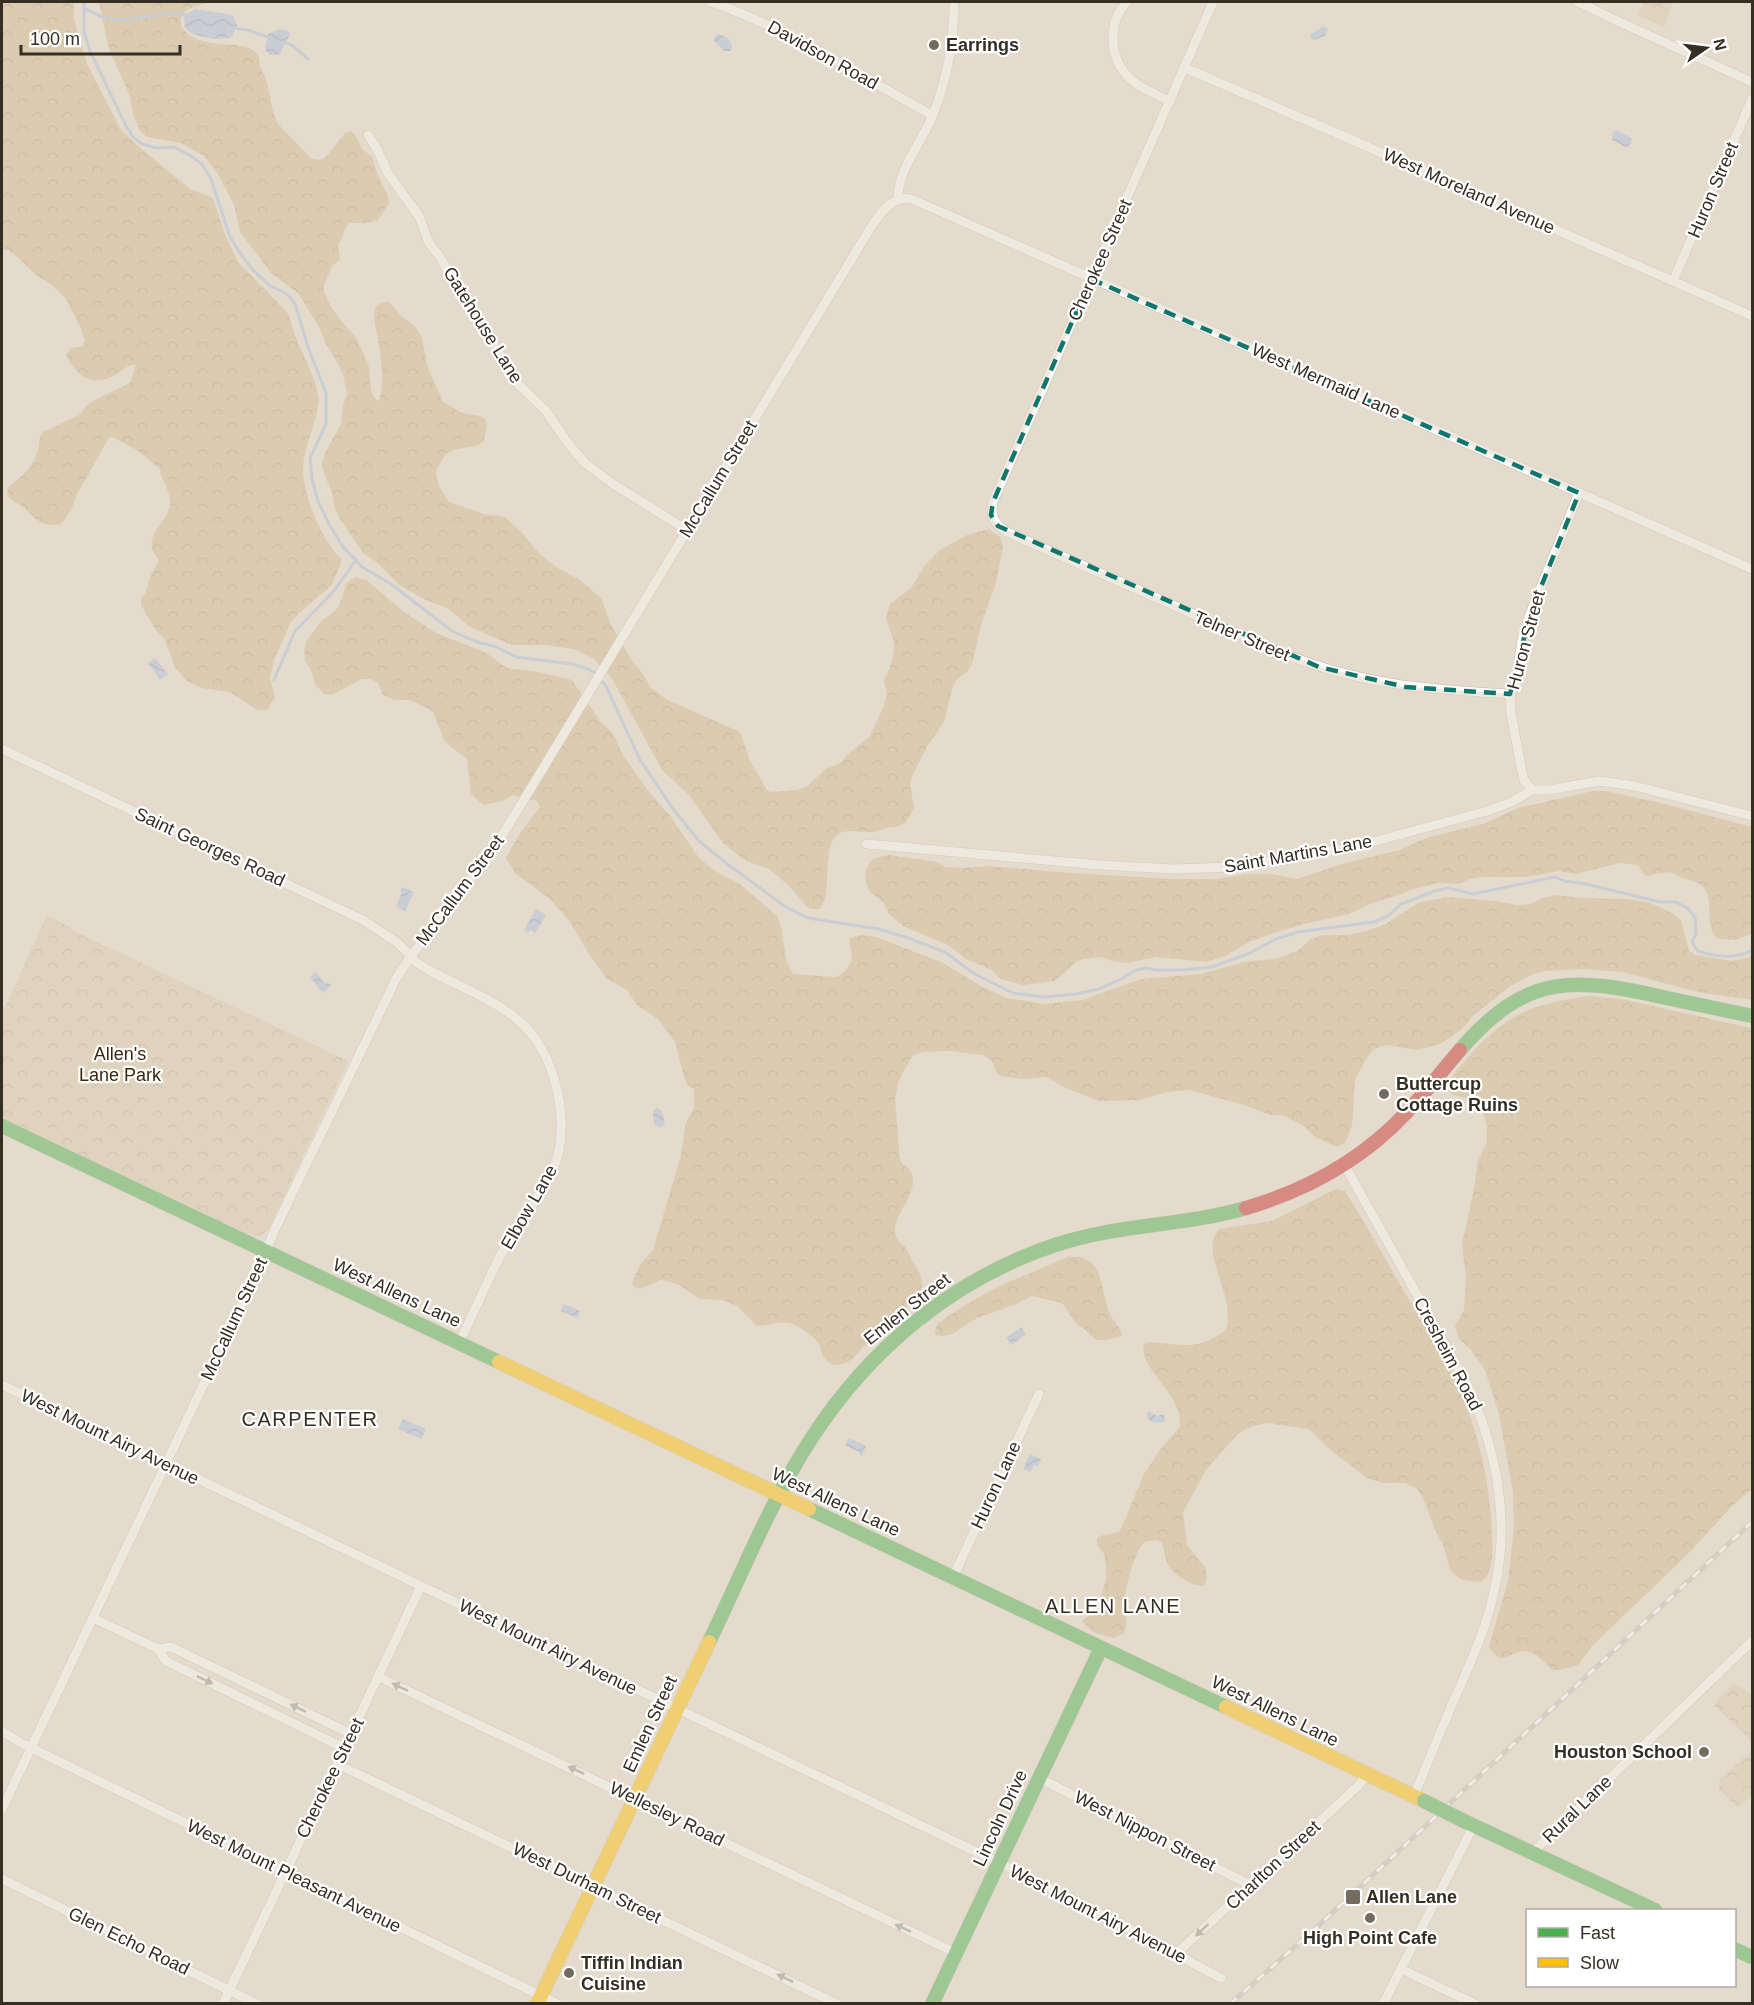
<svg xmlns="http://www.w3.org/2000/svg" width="1754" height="2005" font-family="Arial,sans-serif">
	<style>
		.forest { fill: url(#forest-crowns) }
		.park { fill: url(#park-crowns) }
		.water { fill: url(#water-waves) }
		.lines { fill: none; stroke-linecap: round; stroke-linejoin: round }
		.stream { stroke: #a9bcde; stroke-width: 3 }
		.street-casing { stroke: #c0b8ad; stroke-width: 10 }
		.fast-casing { stroke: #c0b8ad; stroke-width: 15 }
		.slow-casing { stroke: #c0b8ad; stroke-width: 15 }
		.jam-casing { stroke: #c0b8ad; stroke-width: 15 }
		.street { stroke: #fbfaf7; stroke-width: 9 }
		.fast { stroke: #4caf50; stroke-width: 14 }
		.slow { stroke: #ffc107; stroke-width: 14 }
		.jam { stroke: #c62828; stroke-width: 14 }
		.rail-casing { stroke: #c0beba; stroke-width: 5 }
		.rail { stroke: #fff; stroke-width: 3; stroke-dasharray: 9; stroke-linecap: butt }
		.fast-bridge-casing { stroke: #c0b8ad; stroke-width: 15; stroke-linecap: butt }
		.fast-bridge { stroke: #4caf50; stroke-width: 14 }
		.oneway { fill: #98948d }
		.marked { fill: none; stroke: #0f766e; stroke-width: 4.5; stroke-dasharray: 12 8; stroke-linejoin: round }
		.poi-dot { fill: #726b5e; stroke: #fff; stroke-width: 2 }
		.labels { text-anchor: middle; stroke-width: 4.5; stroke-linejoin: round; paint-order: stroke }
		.poi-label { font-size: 18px; font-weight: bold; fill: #342e23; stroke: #fff; text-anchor: start }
		.street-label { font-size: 18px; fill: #342e23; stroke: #fff }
		.park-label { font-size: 18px; fill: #38290e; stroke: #fff }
		.neighbourhood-label { font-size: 20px; letter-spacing: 1.5px; fill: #342e23; stroke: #fff }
	</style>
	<defs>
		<pattern id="forest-crowns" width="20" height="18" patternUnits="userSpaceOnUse" patternTransform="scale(1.5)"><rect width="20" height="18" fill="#cfb891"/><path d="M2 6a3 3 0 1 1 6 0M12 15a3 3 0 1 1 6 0" fill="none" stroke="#b29e7d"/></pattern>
		<pattern id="park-crowns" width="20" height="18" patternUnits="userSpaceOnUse" patternTransform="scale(1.5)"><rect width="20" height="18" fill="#dbc9ad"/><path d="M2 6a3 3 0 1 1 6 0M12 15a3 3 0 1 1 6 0" fill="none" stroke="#bdad95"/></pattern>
		<pattern id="water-waves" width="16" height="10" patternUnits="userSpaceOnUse" patternTransform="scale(1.5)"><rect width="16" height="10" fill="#a9bcde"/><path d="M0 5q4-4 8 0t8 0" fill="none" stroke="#8a99b4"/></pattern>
	</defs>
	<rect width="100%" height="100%" fill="#e4dbcc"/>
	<g class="forest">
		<path d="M2,2H74V19L87,64L121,130L138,146L190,189L211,197L214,201L224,232L238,262L286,311C291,318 291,324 294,332C300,351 322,387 318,406C315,427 304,446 303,468C303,493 318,530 333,550C335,554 339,556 342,560L332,585L297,615L291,622L274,660L270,679L275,697L267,710H257L230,692L202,688L187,681L175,667L164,638L155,629L141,605V599L146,592L150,577L159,560C138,538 168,523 170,505C171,494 164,483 160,473L161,470L137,450L110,436L77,494L71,510L61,524C42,528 35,519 23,507C19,503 12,501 7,496L8,487C21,478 33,467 38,450C40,443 38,438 43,432L79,415L89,403L130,383L136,365C126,364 120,373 111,377C89,387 75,373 66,355L71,348L83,346L85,341L80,326L65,298L52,285L36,275L13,253L2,248Z"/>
		<path d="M99,2H207C200,6 188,7 183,14C180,17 180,23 182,27C197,53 246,37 257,54C260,58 259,63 260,67C262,72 265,76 266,80C271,95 270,109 278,124L312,159L320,160L326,157L345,133L351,131L356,136L362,149L372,157L378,176L388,196L389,203L378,220L365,223H349L347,225L338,246L340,259L332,266L323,287C328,306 340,320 353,334C358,340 362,351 366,359C373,371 366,397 379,401C385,383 381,358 378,339C376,327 372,318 376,306L383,302H389L402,317L414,325L422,337L427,365L443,402L462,413L480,416L485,419L487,426L484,440L479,445L453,450L446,454L438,467L436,473L439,486L449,502L484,514L505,517L523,534L540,554L556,567L580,580L601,598L611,625L634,664L640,670L651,688L668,700L740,732L750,761L767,790L771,792L797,790L806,787L826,769L842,762L847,755L870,736L884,706L887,693L884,681L891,665L894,651V642L886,618L890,604L911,588L925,565L940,550L967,535L989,529L1000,537L1003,546L996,583L982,622L972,664L967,672L956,680L953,686L944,722L928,745L913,774L910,784L914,809L905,823L897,827C885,826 882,832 871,832C861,832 852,830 843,832C818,839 835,892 820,909H811L807,907L789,886L769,869L744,860L723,843L688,794L662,770L613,680L594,659L577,650L567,648L545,645H512L470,627L449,609L426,600L399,585L378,563L363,553L340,519L335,509L332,493L322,467V463L326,451L341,424L343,406L347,393L343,375L338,364L326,344L319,327L298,293L272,274L240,232L234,205L218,174L204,156L181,143L147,137L140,131L133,114L130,96L109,49Z"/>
		<path d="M356,577L366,580L404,612L436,633L485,652L507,668L539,672L572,680L600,721L612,732L623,755L649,792L668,813L699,858L715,871L740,884L777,916L781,926L786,960L793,974L835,977C844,975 853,964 852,954C851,947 849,945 850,938L860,935L876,937L941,962L981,986L1007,998L1044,1004L1082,1000L1141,979L1201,974L1244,962L1275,959L1297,951L1311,939L1323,935H1347L1363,932L1384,925L1418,903L1447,897L1496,901L1518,905L1531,904L1543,898L1556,895L1581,898L1628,899L1650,903L1670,912L1681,920L1689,951L1695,955L1732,961L1752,957V1000L1698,992L1622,972L1582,969L1546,971L1533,974L1508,988L1473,1016L1461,1030L1440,1044L1417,1050L1386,1045L1374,1049L1368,1056L1355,1079L1352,1126L1345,1143L1337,1147L1315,1137L1305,1127L1285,1116L1270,1115L1244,1105L1190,1090L1167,1092L1140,1100L1099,1101L1066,1088L1046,1077L1023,1079L1000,1076L997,1074L992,1061L983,1055L950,1051L923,1052L914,1055L911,1058L899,1080L895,1099L900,1161C903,1164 907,1167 910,1170C922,1190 895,1211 895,1231C895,1241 902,1243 907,1250C909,1253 910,1258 913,1262C917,1269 924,1279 922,1288C918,1301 873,1339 861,1349C852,1363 834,1373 823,1356C821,1353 821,1349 820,1346C816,1337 799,1326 790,1323C779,1320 768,1326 757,1326L737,1306L723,1300L700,1299L679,1285L667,1281L660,1280L640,1289L633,1286L632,1283L640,1265L653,1250L681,1155L686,1122L694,1108V1089L688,1086L685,1080L675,1042L658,1019L637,1005L627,990L607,979L587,951L570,922L550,899L516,874L506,858L520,833L540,807L537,801L513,795L502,801L483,805L471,794L467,759L445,742L433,712L417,703L408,700H395L383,695L378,683L371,679H362L331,695L325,694L316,686L310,668L305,660L304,650L306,642L321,621L336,610L342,599L346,583Z"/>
		<path d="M1593,791H1606L1657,802L1752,827V934L1735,940L1718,939C1702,926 1717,898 1701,885C1695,881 1689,880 1682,878C1678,877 1674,873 1669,872L1645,876L1638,865L1620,863L1576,874L1559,871L1526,877H1483L1470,879L1458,884L1438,883L1413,889L1402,894L1370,904L1349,914L1304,924L1277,932L1249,942L1225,956L1206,962L1156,957L1128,963L1112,961L1100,957L1084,959L1077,961L1055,981L1023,985L1001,979L992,970L966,959L950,946L903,926L889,914L884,903L869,891L866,882L865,872L871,861L875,858L889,855L937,862L945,867L965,868L989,866L1014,868L1058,872L1170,879H1215L1248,874H1272L1297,879L1345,863L1400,850L1426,838L1483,824L1518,808Z"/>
		<path d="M1589,996L1621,999L1752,1028V1489L1732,1506L1687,1555L1593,1645L1578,1665L1560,1670H1552C1546,1664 1538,1654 1529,1652C1512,1647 1502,1672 1489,1646L1508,1581L1514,1528L1513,1493L1499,1414L1485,1370L1471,1350L1459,1339L1455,1326L1464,1310L1466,1279L1462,1244L1473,1194L1478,1161L1487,1142V1126L1483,1112L1477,1100L1453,1095L1447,1090C1450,1075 1461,1066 1470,1055C1509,1012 1533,1004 1589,996Z"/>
		<path d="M1336,1189L1345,1191C1366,1224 1385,1259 1405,1293C1420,1319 1437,1345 1451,1372C1477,1422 1490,1479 1492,1535C1492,1549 1495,1573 1481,1582L1469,1581L1459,1578L1450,1570L1443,1544L1435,1530L1423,1497L1416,1488L1405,1483H1382L1367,1478L1328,1448L1309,1429L1267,1423L1253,1426L1239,1433L1233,1439L1206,1470L1183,1512L1187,1545L1205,1567L1207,1578L1204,1586C1191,1586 1173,1575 1167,1563C1165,1557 1164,1550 1162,1543L1156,1540L1144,1542C1134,1555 1128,1578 1125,1595C1123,1608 1130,1620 1124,1633L1113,1638L1093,1632L1082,1621L1097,1609L1106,1580V1565L1104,1554L1097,1545V1538C1104,1533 1112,1535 1120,1531L1144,1474L1162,1447L1180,1427C1183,1393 1138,1370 1144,1344L1149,1342C1183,1344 1194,1352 1225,1331C1239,1301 1197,1251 1219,1229L1272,1221Z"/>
		<path d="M1068,1257C1108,1254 1098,1292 1111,1316C1115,1324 1121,1326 1122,1336L1107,1340H1096L1082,1327L1077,1325L1062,1303L1032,1296L1014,1305L977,1318L952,1334L944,1336L936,1335L935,1332L937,1324L968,1303L1004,1284Z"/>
	</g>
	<g class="park">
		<path d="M1644,2H1673L1664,27L1638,15Z"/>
		<path d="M47,915L70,927V929L348,1061L269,1228C262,1238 254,1237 243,1232L2,1120V1014Z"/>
		<path d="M1733,1683L1752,1694V1742L1714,1705Z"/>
		<path d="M1752,1750V1795L1738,1808L1719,1789L1720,1779Z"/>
	</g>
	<g class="water">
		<path d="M195,9L233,15L237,25L232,37C218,41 195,38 185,28L184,16Z"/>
		<path d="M1323,26L1328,29L1325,36L1315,40L1310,38V35Z"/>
		<path d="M279,29L288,31L290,34L280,54L270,55L265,50L268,34Z"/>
		<path d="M718,34C726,36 732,40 732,48L730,51H724L714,41V38Z"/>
		<path d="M1617,130L1632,138L1631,143L1627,147H1623L1622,145L1612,140L1613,132Z"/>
		<path d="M155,658L168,674L160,680L148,663Z"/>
		<path d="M402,887L414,892L405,911L396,906L402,892L400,891Z"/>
		<path d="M536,909L546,915L535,933L530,930L528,933L524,930Z"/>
		<path d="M316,972L325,984L328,982L331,986L323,993L310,977Z"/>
		<path d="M656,1108L660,1109L663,1115L665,1124L660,1128L654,1124L653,1112Z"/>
		<path d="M564,1304L580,1311L577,1318L561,1311Z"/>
		<path d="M1021,1327L1026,1334L1012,1345L1006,1338Z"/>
		<path d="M1149,1411L1157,1416L1164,1414L1165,1421L1161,1423L1151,1422L1147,1418V1412Z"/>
		<path d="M403,1419L426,1429L421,1439L398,1429Z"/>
		<path d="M849,1438L866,1446L862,1456L859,1454V1452L845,1445Z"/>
		<path d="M1030,1454L1041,1459L1038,1466L1034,1465L1030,1472L1023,1469Z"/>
	</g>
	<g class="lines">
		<g class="stream">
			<path d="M84,2V32L90,51L125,124L133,137L142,144L157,148L174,147L191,156L202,164L211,179L230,237L240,253L252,269L269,285L287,294L295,304L308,347L326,393V424L310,458L312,479L318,501L329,524L343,547L362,567L391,584L452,631L477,642L497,647L516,657L572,664L588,669L598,675L607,688L640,760L673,809L699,841L727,864L786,907L808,918L879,929L908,938L945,952L973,973L1013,993L1044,997L1076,994L1099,989L1121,979L1136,970L1146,968L1155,970H1183L1212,967L1250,953L1276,939L1298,932L1374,922L1388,916L1401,904L1435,891L1448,888L1473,894L1555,877L1564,881L1586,884L1660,902H1676L1687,908L1695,917L1696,933L1692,942L1698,951C1715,957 1737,959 1752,950"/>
			<path d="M84,8C91,11 98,16 105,18C133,25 163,8 190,16"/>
			<path d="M234,28L248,30L270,38"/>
			<path d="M283,42L292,45L308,59"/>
			<path d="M274,680L295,631L334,591L356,560"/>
		</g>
		<g class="street-casing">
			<g id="street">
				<path d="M711,2C789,29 860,76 932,115"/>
				<path d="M1127,2C1106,24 1109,62 1133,81C1144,90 1157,95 1170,101"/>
				<path d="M1213,2L993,502C990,517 995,524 1007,532L1282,653C1361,685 1426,689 1510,694"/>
				<path d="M1578,2L1613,19L1752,82"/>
				<path d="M1185,68L1350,139L1752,316"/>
				<path d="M368,135L377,149L389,175L419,216L429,243L440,257L457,289L484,326L514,380L546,411L567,442L585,463L613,484L687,530"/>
				<path d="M898,200C897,170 922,142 933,115C947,79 954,40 954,2"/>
				<path d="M1673,281L1752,99"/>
				<path d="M2,749L363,920L398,943L416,962L427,969C457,986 492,998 518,1020C555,1050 572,1122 554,1167C544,1193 523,1215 509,1240C490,1273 476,1309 459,1343"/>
				<path d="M1532,790L1524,780L1522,772L1511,713L1510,694L1516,683L1522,640L1530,614L1579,493"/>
				<path d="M867,844L1100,865L1172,869L1236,867L1354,847L1487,811L1512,802L1532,790H1549L1599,781L1635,786L1752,816"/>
				<path d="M1344,1164L1468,1386C1496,1449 1510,1518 1495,1587C1487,1629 1468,1668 1451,1707C1438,1737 1426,1767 1414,1796"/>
				<path d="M2,1385L1012,1869L1177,1953L1192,1963L1221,1978"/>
				<path d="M953,1577L1039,1394"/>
				<path d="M93,1618L158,1649L166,1661L344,1748"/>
				<path d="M158,1649L171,1647L351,1734"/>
				<path d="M379,1677L956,1953"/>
				<path d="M2,1731L21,1743L558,2004"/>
				<path d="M337,1764L837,2004"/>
				<path d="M1039,1778L1250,1885"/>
				<path d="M2,1809L258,1270L275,1229L397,977L411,956L485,861L508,826L871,227C881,212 894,193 914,200L1752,569"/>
				<path d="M1532,1853L1752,1641"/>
				<path d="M2,1879L257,2004"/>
				<path d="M1177,1953L1359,1785L1366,1774"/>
				<path d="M1401,1969L1475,2004"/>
				<path d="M223,2004L421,1586"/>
				<path d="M1383,2004L1474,1825"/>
			</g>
		</g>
		<g class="fast-casing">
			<g id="fast">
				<path d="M1460,1050C1527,972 1574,977 1667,998C1695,1004 1724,1010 1752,1016"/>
				<path d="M2,1126L499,1362"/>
				<path d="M809,1509L1226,1707"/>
				<path d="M709,1642C742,1574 770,1502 811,1439C869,1349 953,1279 1055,1245C1117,1224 1184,1226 1246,1208"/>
				<path d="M1464,1821L1655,1910"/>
				<path d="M1734,1949L1752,1957"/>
				<path d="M932,2004L1101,1648"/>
			</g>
		</g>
		<g class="slow-casing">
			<g id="slow">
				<path d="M499,1362L809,1509"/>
				<path d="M1226,1707L1424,1801"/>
				<path d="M537,2004L709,1642"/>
			</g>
		</g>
		<g class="jam-casing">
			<path id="jam" d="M1246,1208C1307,1190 1363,1159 1406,1113C1425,1093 1442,1071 1460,1050"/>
		</g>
		<use href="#street" class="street"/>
		<use href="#fast" class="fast"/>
		<use href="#slow" class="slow"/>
		<use href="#jam" class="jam"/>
		<g class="rail-casing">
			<path id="rail" d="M1230,2004L1316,1928L1752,1522"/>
		</g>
		<use href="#rail" class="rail"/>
		<g class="fast-bridge-casing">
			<path id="fast-bridge" d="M1424,1801L1464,1821"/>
		</g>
		<use href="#fast-bridge" class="fast-bridge"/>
	</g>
	<defs><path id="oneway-solid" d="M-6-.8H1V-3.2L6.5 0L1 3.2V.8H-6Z" transform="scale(1.5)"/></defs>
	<g class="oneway">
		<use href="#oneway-solid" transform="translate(205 1680) rotate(26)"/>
		<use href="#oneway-solid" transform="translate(400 1687) rotate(-154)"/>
		<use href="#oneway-solid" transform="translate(298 1708) rotate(-154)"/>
		<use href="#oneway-solid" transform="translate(576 1770) rotate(-155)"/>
		<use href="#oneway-solid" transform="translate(903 1928) rotate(-155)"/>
		<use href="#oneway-solid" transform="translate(1202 1930) rotate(137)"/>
		<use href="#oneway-solid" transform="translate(785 1978) rotate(-154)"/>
	</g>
	<path d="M0 0H1754V2005H0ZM1091,279L1579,493L1530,614L1510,694L1406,687L1319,667L998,526L991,515L993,502Z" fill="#e4dbcc" fill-opacity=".55" fill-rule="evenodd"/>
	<path class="marked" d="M1091,279L1579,493L1530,614L1510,694L1406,687L1319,667L998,526L991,515L993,502Z"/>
	<g class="poi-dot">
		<circle cx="934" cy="45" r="6"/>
		<circle cx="1384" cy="1094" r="6"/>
		<circle cx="1704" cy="1752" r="6"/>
		<rect x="1345" y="1889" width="16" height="16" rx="3"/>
		<circle cx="1370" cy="1918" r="6"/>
		<circle cx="569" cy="1973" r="6"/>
	</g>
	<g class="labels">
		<g class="poi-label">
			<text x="946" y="51">Earrings</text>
			<text x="1396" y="1090">Buttercup<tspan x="1396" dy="21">Cottage Ruins</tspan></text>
			<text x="1692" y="1758" text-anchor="end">Houston School</text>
			<text x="1366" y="1903">Allen Lane</text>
			<text x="1370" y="1944" text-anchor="middle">High Point Cafe</text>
			<text x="581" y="1969">Tiffin Indian<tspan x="581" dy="21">Cuisine</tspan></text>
		</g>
		<g class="street-label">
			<text transform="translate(823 55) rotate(29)" y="6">Davidson Road</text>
			<text transform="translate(1713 190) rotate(-67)" y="6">Huron Street</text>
			<text transform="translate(1469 191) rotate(24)" y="6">West Moreland Avenue</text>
			<text transform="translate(1100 260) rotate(-66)" y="6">Cherokee Street</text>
			<text transform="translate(483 325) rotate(58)" y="6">Gatehouse Lane</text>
			<text transform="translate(1326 381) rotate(24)" y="6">West Mermaid Lane</text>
			<text transform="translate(718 479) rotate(-59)" y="6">McCallum Street</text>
			<text transform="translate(1242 636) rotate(23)" y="6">Telner Street</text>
			<text transform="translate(1526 640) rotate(-75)" y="6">Huron Street</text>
			<text transform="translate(210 847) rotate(25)" y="6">Saint Georges Road</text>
			<text transform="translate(1298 854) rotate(-10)" y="6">Saint Martins Lane</text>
			<text transform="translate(460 890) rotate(-53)" y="6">McCallum Street</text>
			<text transform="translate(529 1207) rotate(-60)" y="6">Elbow Lane</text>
			<text transform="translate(397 1293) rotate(25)" y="6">West Allens Lane</text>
			<text transform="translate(907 1309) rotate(-38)" y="6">Emlen Street</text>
			<text transform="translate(234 1319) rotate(-65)" y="6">McCallum Street</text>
			<text transform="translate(1448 1354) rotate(62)" y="6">Cresheim Road</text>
			<text transform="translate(110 1437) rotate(26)" y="6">West Mount Airy Avenue</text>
			<text transform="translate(996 1485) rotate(-65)" y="6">Huron Lane</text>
			<text transform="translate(836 1502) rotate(25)" y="6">West Allens Lane</text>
			<text transform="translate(548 1647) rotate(26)" y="6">West Mount Airy Avenue</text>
			<text transform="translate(1275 1711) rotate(26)" y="6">West Allens Lane</text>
			<text transform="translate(650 1724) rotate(-65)" y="6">Emlen Street</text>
			<text transform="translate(330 1778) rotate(-64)" y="6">Cherokee Street</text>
			<text transform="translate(1577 1809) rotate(-44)" y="6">Rural Lane</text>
			<text transform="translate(667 1814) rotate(26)" y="6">Wellesley Road</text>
			<text transform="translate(1000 1818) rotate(-65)" y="6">Lincoln Drive</text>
			<text transform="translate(1145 1831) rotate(27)" y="6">West Nippon Street</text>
			<text transform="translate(1273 1865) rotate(-43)" y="6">Charlton Street</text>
			<text transform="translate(294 1876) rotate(26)" y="6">West Mount Pleasant Avenue</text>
			<text transform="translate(587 1883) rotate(26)" y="6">West Durham Street</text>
			<text transform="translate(1098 1914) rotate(27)" y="6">West Mount Airy Avenue</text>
			<text transform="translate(129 1941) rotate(26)" y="6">Glen Echo Road</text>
		</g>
		<g class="park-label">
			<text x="120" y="1060">Allen's<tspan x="120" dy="21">Lane Park</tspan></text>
		</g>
		<g class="neighbourhood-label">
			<text x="310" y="1426">CARPENTER</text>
			<text x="1113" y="1613">ALLEN LANE</text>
		</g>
	</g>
	<rect width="1754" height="2005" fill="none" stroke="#342e23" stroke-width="6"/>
	<rect x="1526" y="1909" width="210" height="78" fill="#ffffff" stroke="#aeaba7" stroke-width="1.5"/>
	<rect x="1538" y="1928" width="30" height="9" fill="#4caf50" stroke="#aeaba7" stroke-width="1.5"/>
	<text x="1580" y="1939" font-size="18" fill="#342e23">Fast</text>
	<rect x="1538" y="1958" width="30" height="9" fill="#ffc107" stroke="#aeaba7" stroke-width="1.5"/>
	<text x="1580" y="1969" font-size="18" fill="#342e23">Slow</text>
	<g transform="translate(1706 48) rotate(76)" stroke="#ffffff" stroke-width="4.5" paint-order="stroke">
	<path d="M0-4.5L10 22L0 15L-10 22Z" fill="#342e23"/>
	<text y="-9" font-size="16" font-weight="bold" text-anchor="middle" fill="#342e23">N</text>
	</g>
	<path d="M21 45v9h159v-9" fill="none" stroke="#342e23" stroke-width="3"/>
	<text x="30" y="45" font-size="18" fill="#342e23" stroke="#ffffff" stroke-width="4.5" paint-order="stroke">100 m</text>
</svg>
